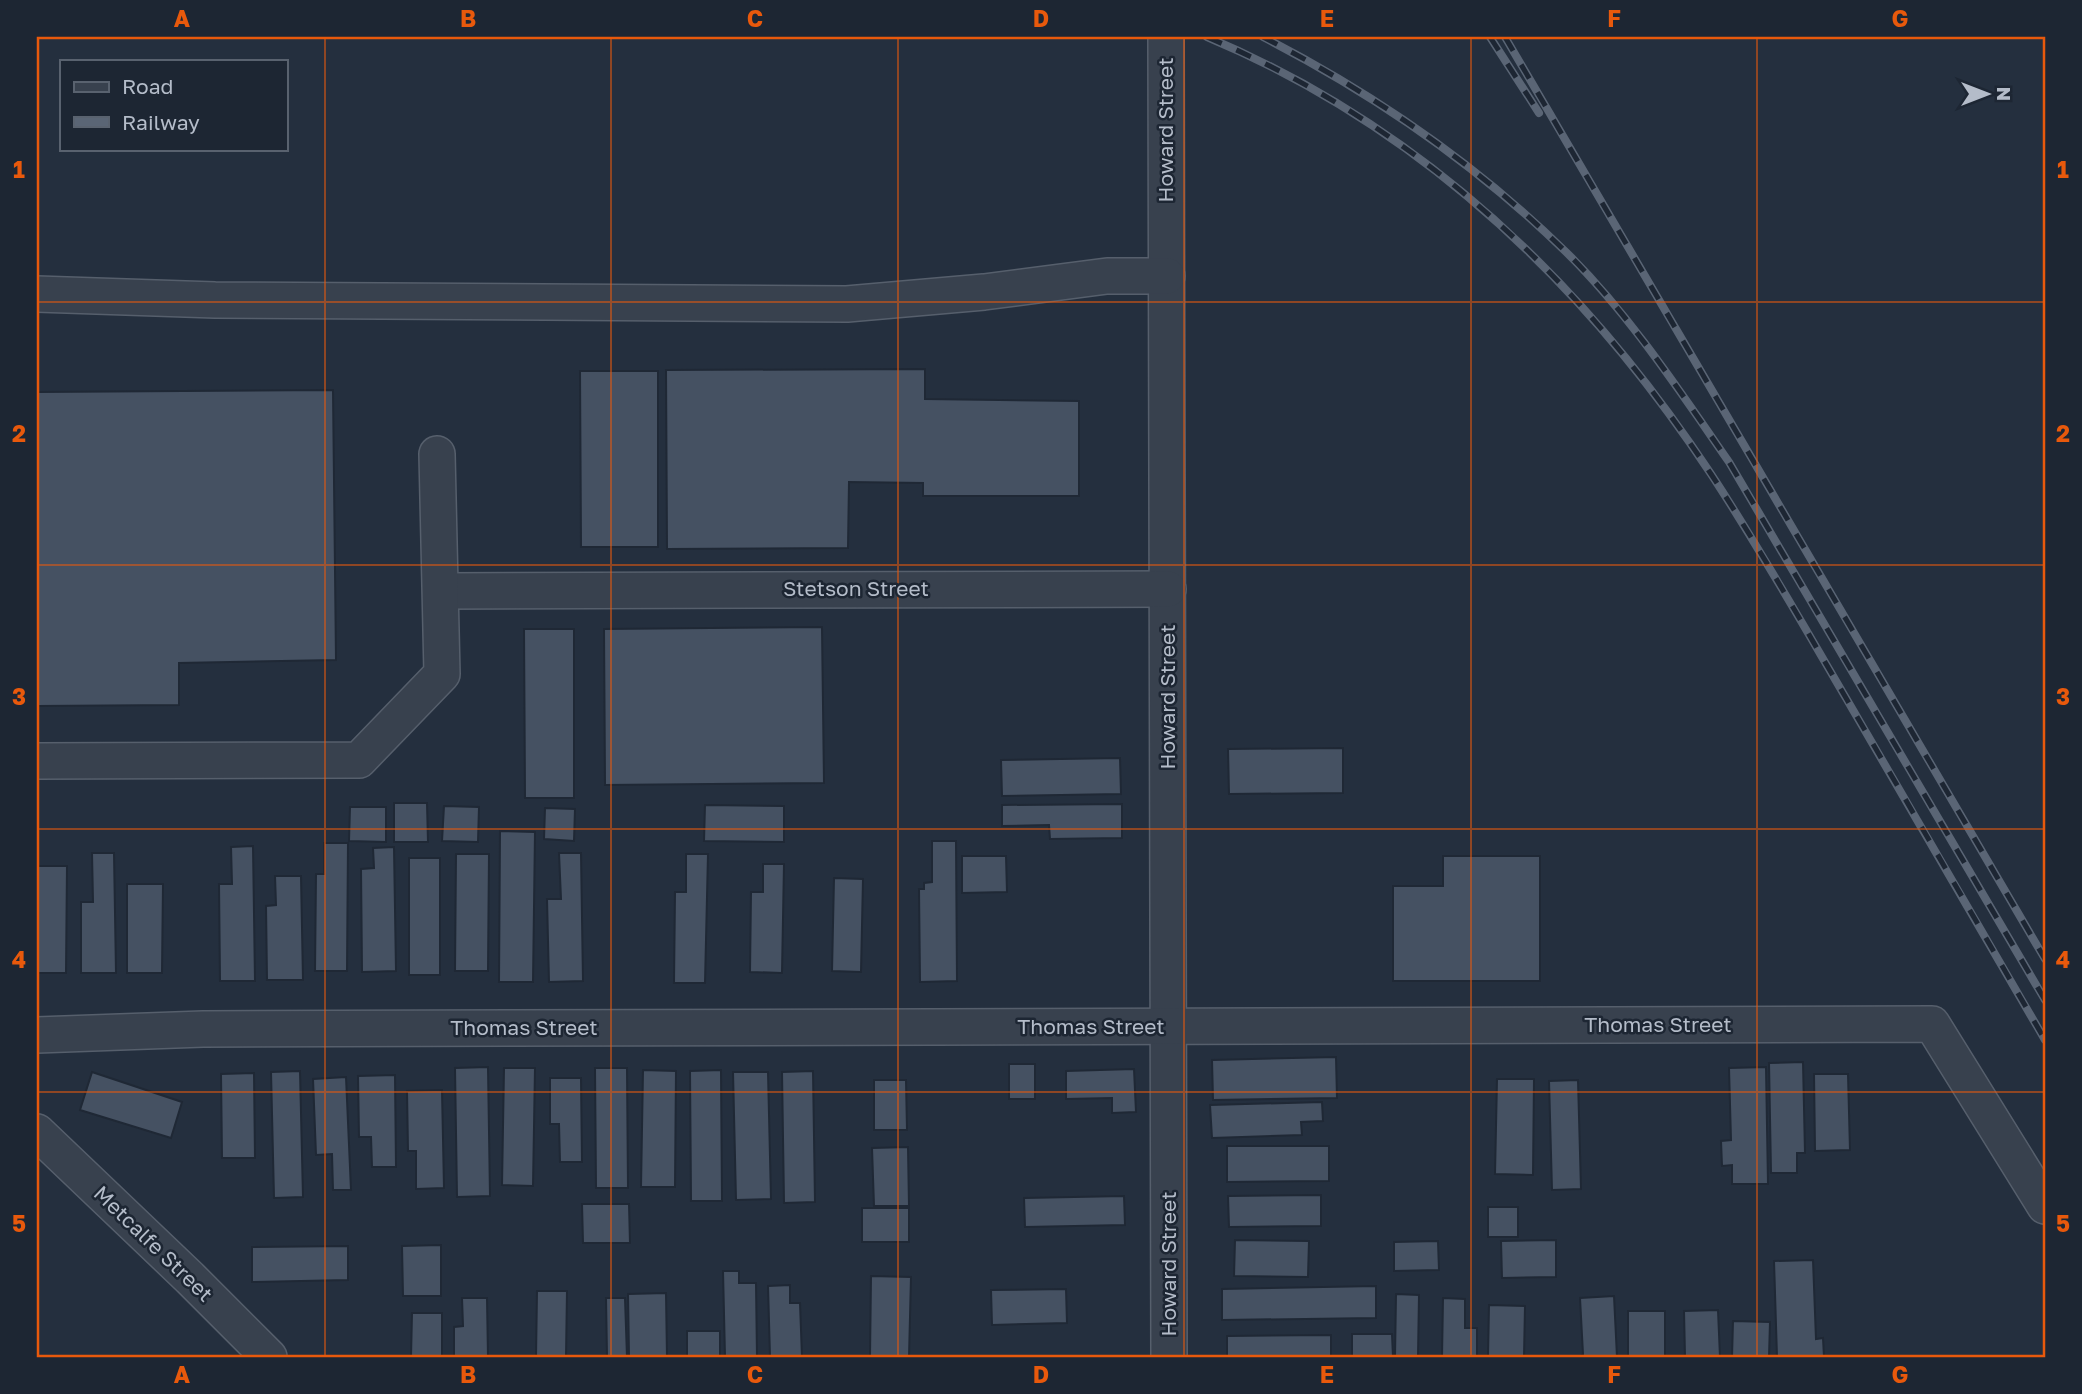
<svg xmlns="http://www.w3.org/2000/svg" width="2082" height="1394" font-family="'Golos Text',sans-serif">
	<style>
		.building { fill: #455162; stroke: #1f2835; stroke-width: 2 }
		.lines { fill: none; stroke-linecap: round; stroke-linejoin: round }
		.minor-casing { stroke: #565f6c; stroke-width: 38 }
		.minor { stroke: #38414e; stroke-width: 35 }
		.rail-casing { stroke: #5a6575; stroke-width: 8 }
		.rail { stroke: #1d2633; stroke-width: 5; stroke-dasharray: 16; stroke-linecap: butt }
		.grid { fill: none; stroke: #e8590c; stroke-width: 2; stroke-opacity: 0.55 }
		.labels { text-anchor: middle; stroke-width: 5; stroke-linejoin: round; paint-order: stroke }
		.street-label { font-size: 21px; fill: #b4bcc9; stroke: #1d2633 }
		.neatline { fill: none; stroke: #e8590c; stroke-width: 2.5 }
		.grid-label { font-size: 23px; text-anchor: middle; font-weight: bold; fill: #e8590c }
	</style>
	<rect width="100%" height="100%" fill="#242f3e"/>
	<g class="building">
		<path d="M925,369V399L1079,401V496H923V483L849,482L848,548L667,549L666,370Z"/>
		<path d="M580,371H658V547H581Z"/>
		<path d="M333,390L336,660L179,663V705L37,706V392Z"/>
		<path d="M822,627L824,783L605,785L604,629Z"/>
		<path d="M524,629H574V798H525Z"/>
		<path d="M1343,748V793L1229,794L1228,749Z"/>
		<path d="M1120,758L1121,794L1002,796L1001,760Z"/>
		<path d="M394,803H427L428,842H394Z"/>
		<path d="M1122,804V838L1050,839L1049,825L1002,826V805Z"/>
		<path d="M705,805L784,806V842L704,841Z"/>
		<path d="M444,806L479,807L478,842L442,841Z"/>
		<path d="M350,807H386V842L349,841Z"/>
		<path d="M545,808L575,809L574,841L544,839Z"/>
		<path d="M500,831L535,832L533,982H499Z"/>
		<path d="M932,841H956L957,981L920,982L919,889H924V883L932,882Z"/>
		<path d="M324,843H348L347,971H315L316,874H324Z"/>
		<path d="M253,846L255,981H220L219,884H232L231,847Z"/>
		<path d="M394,847L396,971L362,972L361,869L374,868L373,848Z"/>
		<path d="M92,853H114L116,973H81V902H93Z"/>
		<path d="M559,853H581L583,981L549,982L547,899H561Z"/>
		<path d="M456,854H489L488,971H455Z"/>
		<path d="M686,854H708L705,983H674L675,892H686Z"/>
		<path d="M962,856H1006L1007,892L962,893Z"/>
		<path d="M1443,856H1540V981H1393V886H1443Z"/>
		<rect x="409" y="858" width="31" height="117"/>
		<path d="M763,864H784L782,973L750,972L751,892H763Z"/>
		<path d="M37,866H67L66,973H37Z"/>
		<path d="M275,876H301L303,980H267L266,906L276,905Z"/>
		<path d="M834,878L863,879L861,972L832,971Z"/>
		<path d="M127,884H163L162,973H127Z"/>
		<path d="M1336,1057L1337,1098L1213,1100L1212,1060Z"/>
		<path d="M1803,1062L1805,1153H1797V1173H1771L1769,1063Z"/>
		<rect x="1009" y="1064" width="26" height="35"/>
		<path d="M488,1067L490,1196L457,1197L455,1068Z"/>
		<path d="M1766,1067L1768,1184H1732V1165L1722,1166L1721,1141L1731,1140L1729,1068Z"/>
		<path d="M504,1068H535L533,1186L502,1185Z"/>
		<path d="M595,1068H627L628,1188H596Z"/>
		<path d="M1134,1069L1136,1112L1112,1113V1098L1066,1099V1071Z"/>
		<path d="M643,1070L676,1071L675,1187H641Z"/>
		<path d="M721,1070L722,1201H691L690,1071Z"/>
		<path d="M300,1071L303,1197L274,1198L271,1072Z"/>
		<path d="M813,1071L815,1202L784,1203L782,1072Z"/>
		<path d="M92,1072L182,1102L171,1138L80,1110Z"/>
		<path d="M733,1072H768L771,1199L736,1200Z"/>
		<path d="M254,1073L255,1158H222L221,1074Z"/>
		<path d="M1814,1074H1848L1850,1150L1815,1151Z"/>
		<path d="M395,1075L396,1167H372L371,1137H359L358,1076Z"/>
		<path d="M346,1077L351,1190H333L332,1154L316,1155L313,1079Z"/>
		<path d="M550,1078H581L582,1162H560L559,1124H550Z"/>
		<path d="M1497,1079H1534L1533,1175L1495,1174Z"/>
		<path d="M874,1080H906L907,1130H874Z"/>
		<path d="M1578,1080L1581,1189L1552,1190L1549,1081Z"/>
		<path d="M442,1090L444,1188L416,1189V1151H408L407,1091Z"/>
		<path d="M1322,1102L1323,1121L1301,1122L1302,1135L1212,1138L1210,1105Z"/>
		<path d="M1227,1146H1329V1181L1227,1182Z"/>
		<path d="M908,1147L909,1206H874L872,1148Z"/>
		<path d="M1321,1195V1226L1229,1227L1228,1196Z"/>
		<path d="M1124,1196L1125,1225L1025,1227L1024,1198Z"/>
		<path d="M582,1204H629L630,1243H583Z"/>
		<rect x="1488" y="1207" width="30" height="30"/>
		<rect x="862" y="1208" width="47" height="34"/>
		<path d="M1235,1240L1309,1241L1308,1277L1234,1276Z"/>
		<path d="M1556,1240V1277L1502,1278L1501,1241Z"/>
		<path d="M1438,1241L1439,1270L1394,1271V1242Z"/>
		<path d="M441,1245V1296H403L402,1246Z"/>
		<path d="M348,1246V1280L252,1282V1247Z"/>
		<path d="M1813,1260L1816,1339L1823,1338L1824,1357H1777L1774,1261Z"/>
		<path d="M723,1271H739V1283H756L757,1357H725Z"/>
		<path d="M871,1276L911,1277L909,1357H870Z"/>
		<path d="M790,1285V1303H800L802,1357H770L768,1286Z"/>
		<path d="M1376,1286V1318L1222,1320V1289Z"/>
		<path d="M1066,1289L1067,1323L992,1325L991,1290Z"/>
		<path d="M537,1291H567L566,1357H536Z"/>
		<path d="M666,1293L667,1357H629L628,1294Z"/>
		<path d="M1396,1294L1419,1295L1418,1357H1395Z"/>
		<path d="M1614,1296L1617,1357H1580L1583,1354L1580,1298Z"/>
		<path d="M462,1298H487L488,1357H454V1327L463,1326Z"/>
		<path d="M606,1298H625L627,1357H607Z"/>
		<path d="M1443,1298L1465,1299V1328H1477V1357H1442Z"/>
		<path d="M1489,1305L1525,1306L1524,1357H1488Z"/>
		<path d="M1718,1310L1720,1357H1685L1684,1311Z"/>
		<rect x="1628" y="1311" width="37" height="46"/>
		<path d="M412,1313H442V1357H411Z"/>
		<path d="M1733,1321L1770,1322L1769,1357H1732Z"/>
		<rect x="687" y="1331" width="33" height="26"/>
		<path d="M1352,1334H1392L1393,1357H1352Z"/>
		<path d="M1331,1335V1357H1227V1336Z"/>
	</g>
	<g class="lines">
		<g class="minor-casing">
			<g id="minor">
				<path d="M1166,37L1169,1357"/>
				<path d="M37,294L215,300L847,304L984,292L1107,276H1167"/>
				<path d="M441,591L1168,589"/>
				<path d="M37,761L359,760L442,674L437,454"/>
				<path d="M37,1035L203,1029L1932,1024L2045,1206"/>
				<path d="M37,1132L190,1278L269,1357"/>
			</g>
		</g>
		<use href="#minor" class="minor"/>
		<g class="rail-casing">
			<g id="rail">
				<path d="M1207,37C1421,127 1584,282 1711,474C1759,547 1802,623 1846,698C1913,812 1979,926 2045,1040"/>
				<path d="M1263,37C1374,94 1476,164 1566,252C1629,314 1679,390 1729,462L2045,1000"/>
				<path d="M1490,37L1539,113"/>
				<path d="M1505,37L2045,959"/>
			</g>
		</g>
		<use href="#rail" class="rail"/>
	</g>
	<path class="grid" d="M325,37V1357M611,37V1357M898,37V1357M1184,37V1357M1471,37V1357M1757,37V1357M37,302H2045M37,565H2045M37,829H2045M37,1092H2045"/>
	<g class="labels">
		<g class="street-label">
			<text transform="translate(1166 130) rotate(-90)" y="7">Howard Street</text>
			<text x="856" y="596">Stetson Street</text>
			<text transform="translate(1168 697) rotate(-90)" y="7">Howard Street</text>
			<text x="1658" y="1032">Thomas Street</text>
			<text x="1091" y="1034">Thomas Street</text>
			<text x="524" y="1035">Thomas Street</text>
			<text transform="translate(153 1244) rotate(44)" y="7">Metcalfe Street</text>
			<text transform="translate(1169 1264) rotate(-90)" y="7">Howard Street</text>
		</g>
	</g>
	<rect width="2082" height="1394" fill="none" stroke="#1d2633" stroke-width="77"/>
	<rect x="60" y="60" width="228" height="91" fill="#1d2633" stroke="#59626f" stroke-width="2"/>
	<rect x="74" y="82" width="35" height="10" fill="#38414e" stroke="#59626f" stroke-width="2"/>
	<text x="122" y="94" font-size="21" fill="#b4bcc9">Road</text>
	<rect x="74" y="117" width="35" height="10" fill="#5a6575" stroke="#59626f" stroke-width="2"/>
	<text x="122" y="130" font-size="21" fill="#b4bcc9">Railway</text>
	<g transform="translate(1987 94) rotate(90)" stroke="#1d2633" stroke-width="5" paint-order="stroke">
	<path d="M0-5L12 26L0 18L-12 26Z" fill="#b4bcc9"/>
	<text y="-10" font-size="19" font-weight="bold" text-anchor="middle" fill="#b4bcc9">N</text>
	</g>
	<rect x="38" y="38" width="2006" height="1318" class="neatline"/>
	<g class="grid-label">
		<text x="182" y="27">A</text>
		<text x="468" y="27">B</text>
		<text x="755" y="27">C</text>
		<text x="1041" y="27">D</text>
		<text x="1327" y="27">E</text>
		<text x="1614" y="27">F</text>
		<text x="1900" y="27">G</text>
		<text x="19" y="178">1</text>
		<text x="2063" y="178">1</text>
		<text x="19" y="442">2</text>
		<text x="2063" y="442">2</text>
		<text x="19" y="705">3</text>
		<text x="2063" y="705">3</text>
		<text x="19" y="968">4</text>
		<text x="2063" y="968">4</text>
		<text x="19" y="1232">5</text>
		<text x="2063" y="1232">5</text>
		<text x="182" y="1383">A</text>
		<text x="468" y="1383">B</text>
		<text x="755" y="1383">C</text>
		<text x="1041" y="1383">D</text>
		<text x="1327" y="1383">E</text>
		<text x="1614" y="1383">F</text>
		<text x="1900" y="1383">G</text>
	</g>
</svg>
